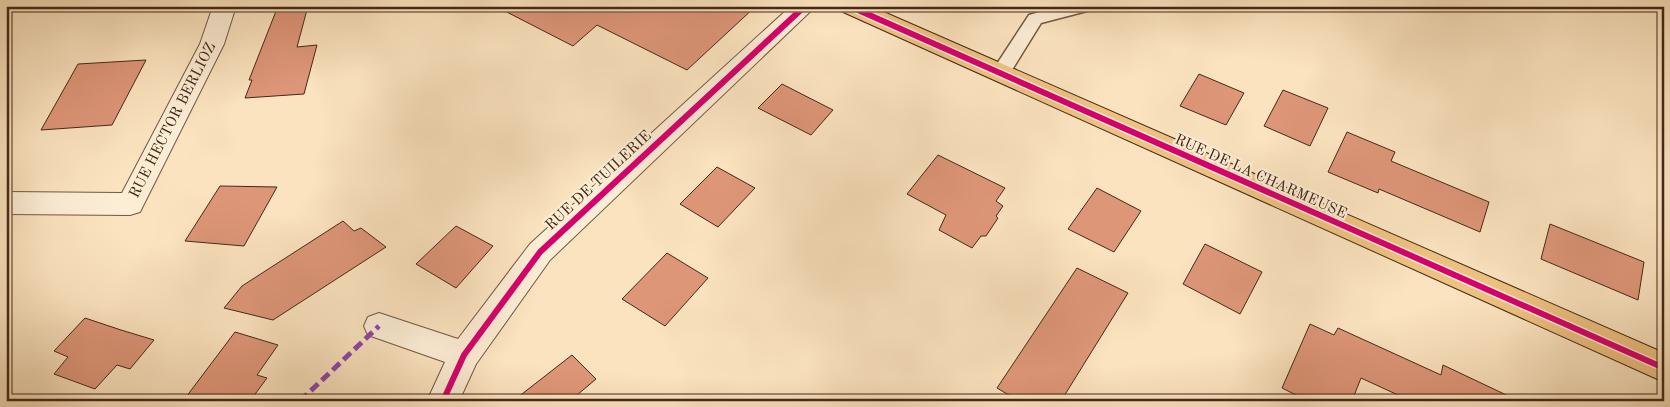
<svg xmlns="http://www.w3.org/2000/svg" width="1670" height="407" font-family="'Old Standard TT',serif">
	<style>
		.building { fill: #de9679; stroke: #462819 }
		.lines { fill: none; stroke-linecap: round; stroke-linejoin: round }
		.lane-casing { stroke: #735742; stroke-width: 3 }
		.street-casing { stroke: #735742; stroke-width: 2 }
		.primary-casing { stroke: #462819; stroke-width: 2 }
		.lane { fill: #fcedd5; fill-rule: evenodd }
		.street { fill: #fcedd5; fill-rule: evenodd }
		.primary { fill: #eec280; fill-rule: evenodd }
		.quiet { stroke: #8e44ad; stroke-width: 5; stroke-dasharray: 10 5; stroke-linecap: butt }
		.cycleway-casing { stroke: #fcedd5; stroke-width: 9 }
		.cycleway { stroke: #d6006c; stroke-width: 6 }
		.labels { text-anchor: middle; stroke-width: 4.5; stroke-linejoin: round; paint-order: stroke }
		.street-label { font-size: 15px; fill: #462819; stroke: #fcedd5 }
	</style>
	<rect width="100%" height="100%" fill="#fbe3bf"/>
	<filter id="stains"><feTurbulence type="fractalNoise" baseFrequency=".004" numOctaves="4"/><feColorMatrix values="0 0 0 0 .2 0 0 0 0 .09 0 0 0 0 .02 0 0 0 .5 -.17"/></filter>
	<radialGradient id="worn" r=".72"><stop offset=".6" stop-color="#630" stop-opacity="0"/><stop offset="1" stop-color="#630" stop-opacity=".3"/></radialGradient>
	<g class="building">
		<path d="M278,6H308L297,47L317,45L304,94L245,98L252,80H249Z"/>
		<path d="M495,6H756L687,70L597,25L573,46Z"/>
		<path d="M146,60L112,125L41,130L78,64Z"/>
		<path d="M1199,74L1244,93L1226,125L1180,106Z"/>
		<path d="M782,84L833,110L811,135L758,108Z"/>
		<path d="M1283,90L1328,108L1310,146L1264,126Z"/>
		<path d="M1347,132L1395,152L1391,161L1489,202L1480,232L1379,189L1378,193L1328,172Z"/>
		<path d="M938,155L1005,188L996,201L1003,206L996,216L998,218L986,236H981L972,248L939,230L946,215L907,194Z"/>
		<path d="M717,167L755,188L718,227L680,204Z"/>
		<path d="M220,186L277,187L244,246L185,241Z"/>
		<path d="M1097,188L1141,211L1114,252L1068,229Z"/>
		<path d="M343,221L354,231L361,228L386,247L273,320L224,308L242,286Z"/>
		<path d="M1550,224L1644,262L1638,300L1541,259Z"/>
		<path d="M456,226L493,246L456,288L416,264Z"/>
		<path d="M1205,244L1262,272L1240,314L1183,284Z"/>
		<path d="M667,253L708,278L665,326L622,299Z"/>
		<path d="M1077,268L1128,293L1061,401H1019L997,388Z"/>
		<path d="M85,318L121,330L154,340L130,369L117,365L95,389L54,374L68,357L54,351Z"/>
		<path d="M1310,324L1334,335L1338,328L1441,375L1443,365L1519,401H1411L1361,378L1352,401H1308L1282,388Z"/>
		<path d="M235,332L278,345L257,375L267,378L250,401H183Z"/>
		<path d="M572,355L596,379L570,401H513Z"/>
	</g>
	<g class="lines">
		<g class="lane-casing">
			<path id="lane" d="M1061,6H1094L1091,10L1041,23L1007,78L1000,80L993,78L991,73L1029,15Z"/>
		</g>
		<g class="street-casing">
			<g id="street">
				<path d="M213,6H236L224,44L140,212L130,215L6,214V192L122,193L200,44Z"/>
				<path d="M791,6H816L550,260L476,364L459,401H427L445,362L368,335L364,326L368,317L379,313L458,339L530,244Z"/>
			</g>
		</g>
		<g class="primary-casing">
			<path id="primary" d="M838,6H870L1664,353V382L841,11Z"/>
		</g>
		<use href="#lane" class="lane"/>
		<use href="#street" class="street"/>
		<use href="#primary" class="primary"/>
		<path class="quiet" d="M300,401L379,326"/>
		<g class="cycleway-casing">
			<g id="cycleway">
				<path d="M849,6L1664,368"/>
				<path d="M443,401L464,355L540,252L805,6"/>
			</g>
		</g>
		<use href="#cycleway" class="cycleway"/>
	</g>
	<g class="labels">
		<g class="street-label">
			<text transform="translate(172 120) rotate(-63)" y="5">RUE HECTOR BERLIOZ</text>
			<text transform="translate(1261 176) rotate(24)" y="5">RUE DE LA CHARMEUSE</text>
			<text transform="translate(598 180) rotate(-43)" y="5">RUE DE TUILERIE</text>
		</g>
	</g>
	<rect width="1670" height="407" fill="none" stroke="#fbe3bf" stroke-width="25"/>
	<rect x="8" y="8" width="1655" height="392" fill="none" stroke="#462819" stroke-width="2.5"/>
	<rect x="12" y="12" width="1645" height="382" fill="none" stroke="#462819"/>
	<rect width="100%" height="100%" filter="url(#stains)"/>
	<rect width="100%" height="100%" fill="url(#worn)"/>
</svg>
